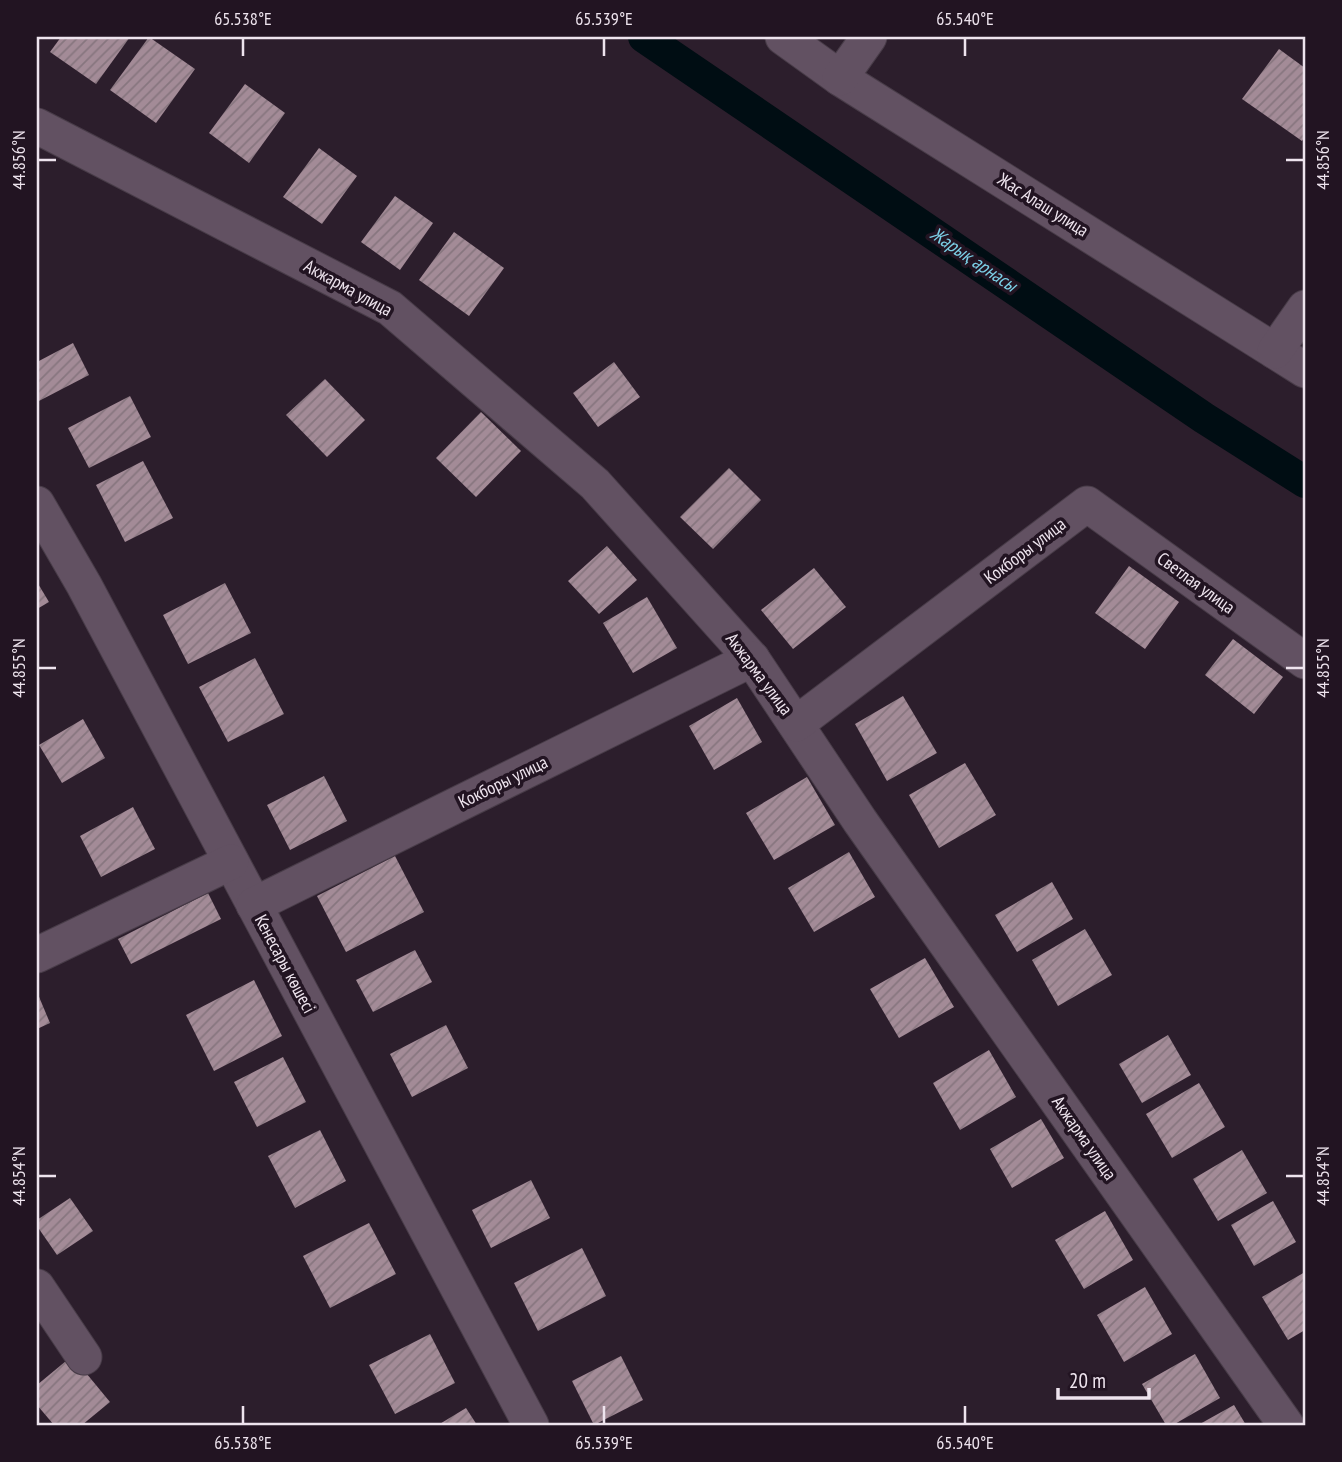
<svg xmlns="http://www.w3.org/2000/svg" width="1342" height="1462" font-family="'PT Sans Narrow',sans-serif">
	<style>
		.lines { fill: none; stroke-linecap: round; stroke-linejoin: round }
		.canal { stroke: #000d13; stroke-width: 32 }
		.building { fill: url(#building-hatch) }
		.street-casing { stroke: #483c48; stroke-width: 37 }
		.street { stroke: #625162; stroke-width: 35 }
		.ticks { fill: none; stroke: #eee4ee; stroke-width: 2.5 }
		.labels { text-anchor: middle; stroke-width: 7; stroke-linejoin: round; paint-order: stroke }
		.street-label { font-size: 18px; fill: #eee4ee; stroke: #221422 }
		.water-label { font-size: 19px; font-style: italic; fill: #7bcee5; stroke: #221422 }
		.neatline { fill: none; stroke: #eee4ee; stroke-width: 2.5 }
		.ticks-label { font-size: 18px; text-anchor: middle; fill: #eee4ee }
	</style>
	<defs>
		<pattern id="building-hatch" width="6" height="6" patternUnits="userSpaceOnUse" patternTransform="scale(1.75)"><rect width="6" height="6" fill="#a38b97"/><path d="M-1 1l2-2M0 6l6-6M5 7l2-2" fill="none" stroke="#87767f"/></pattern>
	</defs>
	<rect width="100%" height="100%" fill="#2c1e2c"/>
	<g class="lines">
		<path class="canal" d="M644,37L1204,418L1305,482"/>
	</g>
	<g class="building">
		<path d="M61,37H130L96,84L50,52Z"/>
		<path d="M149,37L195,69L156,123L110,90Z"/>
		<path d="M1279,49L1305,68V136L1302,141L1242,99Z"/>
		<path d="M245,84L285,113L249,163L209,133Z"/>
		<path d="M319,148L357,176L322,224L283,197Z"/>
		<path d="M395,196L433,223L400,270L361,242Z"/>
		<path d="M454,232L504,268L469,316L419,280Z"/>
		<path d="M73,343L89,375L37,402V362Z"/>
		<path d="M614,362L640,397L598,427L573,393Z"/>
		<path d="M325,379L365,420L327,457L286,415Z"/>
		<path d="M130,396L151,437L89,468L68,428Z"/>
		<path d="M481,412L521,451L476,497L436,458Z"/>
		<path d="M143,461L173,518L125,542L96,485Z"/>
		<path d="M729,468L761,500L713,549L680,517Z"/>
		<path d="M607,546L637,580L599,614L568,581Z"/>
		<path d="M1129,566L1179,602L1145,649L1095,613Z"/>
		<path d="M814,568L846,607L793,649L761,610Z"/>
		<path d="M37,582L49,602L37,609Z"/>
		<path d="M225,583L251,633L188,664L163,615Z"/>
		<path d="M647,597L677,648L633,673L603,623Z"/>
		<path d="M1233,639L1283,677L1254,714L1205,675Z"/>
		<path d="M255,658L284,714L228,742L199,687Z"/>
		<path d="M903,696L937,753L887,781L855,724Z"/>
		<path d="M737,698L762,742L714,770L689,726Z"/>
		<path d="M83,719L105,758L62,783L39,745Z"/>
		<path d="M965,763L996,815L939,848L909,795Z"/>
		<path d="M324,776L347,821L290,850L267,805Z"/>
		<path d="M807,777L835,825L774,860L746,813Z"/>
		<path d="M133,807L155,849L101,877L80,836Z"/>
		<path d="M849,852L875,897L814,932L788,888Z"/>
		<path d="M395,856L424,912L346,952L317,896Z"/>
		<path d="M1052,882L1073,919L1017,952L995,915Z"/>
		<path d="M208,893L221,919L131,964L118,939Z"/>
		<path d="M1085,929L1112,975L1058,1006L1032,960Z"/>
		<path d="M415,950L432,982L373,1012L356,980Z"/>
		<path d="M925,958L954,1007L899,1038L870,989Z"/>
		<path d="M254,980L282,1036L214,1071L186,1015Z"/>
		<path d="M37,992L50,1023L37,1029Z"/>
		<path d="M446,1025L468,1068L412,1097L390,1054Z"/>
		<path d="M1168,1035L1191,1075L1142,1103L1119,1064Z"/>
		<path d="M989,1050L1016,1097L960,1130L933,1083Z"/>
		<path d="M283,1057L306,1102L257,1127L234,1082Z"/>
		<path d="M1199,1083L1225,1127L1172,1158L1146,1114Z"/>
		<path d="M1041,1119L1064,1158L1012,1188L990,1149Z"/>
		<path d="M320,1130L346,1181L295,1208L268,1156Z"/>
		<path d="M1242,1150L1267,1193L1218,1221L1193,1179Z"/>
		<path d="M531,1180L550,1218L491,1248L472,1210Z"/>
		<path d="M70,1198L93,1231L57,1255L37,1226V1220Z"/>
		<path d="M1273,1201L1296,1242L1254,1266L1231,1225Z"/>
		<path d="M1105,1211L1133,1260L1084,1289L1055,1240Z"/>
		<path d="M369,1223L396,1274L330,1308L303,1256Z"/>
		<path d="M582,1248L606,1296L538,1331L514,1283Z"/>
		<path d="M1305,1272V1330L1288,1340L1262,1297Z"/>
		<path d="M1145,1287L1172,1334L1124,1362L1097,1315Z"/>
		<path d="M430,1334L455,1383L395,1414L369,1365Z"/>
		<path d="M1195,1354L1220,1398L1173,1425H1166L1142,1384Z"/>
		<path d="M72,1356L110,1402L82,1425H54L37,1405V1385Z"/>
		<path d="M621,1356L643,1400L594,1425L572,1381Z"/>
		<path d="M1234,1405L1246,1425H1198Z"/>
		<path d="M466,1408L477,1425H438Z"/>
	</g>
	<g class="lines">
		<g class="street-casing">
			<g id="street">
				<path d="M783,37L840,78L1305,370"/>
				<path d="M840,78L869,37"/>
				<path d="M37,126L390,308L595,484L752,659L860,821L1286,1425"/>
				<path d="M1275,351L1305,308"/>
				<path d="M37,504L84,585L531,1425"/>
				<path d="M796,724L1087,504L1305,661"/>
				<path d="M254,905L752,659"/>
				<path d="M37,955L231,862"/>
				<path d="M37,1287L84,1357"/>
			</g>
		</g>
		<use href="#street" class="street"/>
	</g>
	<path class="ticks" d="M243,38V56M604,38V56M965,38V56M38,160H56M1286,160H1304M38,668H56M1286,668H1304M38,1176H56M1286,1176H1304M243,1406V1424M604,1406V1424M965,1406V1424"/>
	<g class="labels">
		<g class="street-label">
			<text transform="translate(1043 205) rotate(32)" y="6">Жас Алаш улица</text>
			<text transform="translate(348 288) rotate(29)" y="6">Акжарма улица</text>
			<text transform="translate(1025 551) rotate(-37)" y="6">Кокборы улица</text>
			<text transform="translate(1196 583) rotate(36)" y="6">Светлая улица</text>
			<text transform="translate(759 674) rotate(53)" y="6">Акжарма улица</text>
			<text transform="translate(503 782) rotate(-26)" y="6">Кокборы улица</text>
			<text transform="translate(285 964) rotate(62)" y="6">Кенесары көшесі</text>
			<text transform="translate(1084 1138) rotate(55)" y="6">Акжарма улица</text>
		</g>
		<g class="water-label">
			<text transform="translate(974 259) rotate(34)" y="7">Жарық арнасы</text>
		</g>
	</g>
	<rect width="1342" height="1462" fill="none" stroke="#221422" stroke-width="77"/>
	<path d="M1058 1388v10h91v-10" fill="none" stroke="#eee4ee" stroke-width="3.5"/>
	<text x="1069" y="1388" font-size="21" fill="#eee4ee" stroke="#221422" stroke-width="5" paint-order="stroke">20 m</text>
	<rect x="38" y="38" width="1266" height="1386" class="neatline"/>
	<g class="ticks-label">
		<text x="243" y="25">65.538°E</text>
		<text x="604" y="25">65.539°E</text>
		<text x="965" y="25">65.540°E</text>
		<text transform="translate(19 160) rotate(-90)" y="6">44.856°N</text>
		<text transform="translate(1323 160) rotate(-90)" y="6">44.856°N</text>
		<text transform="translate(19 668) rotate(-90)" y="6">44.855°N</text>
		<text transform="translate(1323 668) rotate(-90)" y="6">44.855°N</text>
		<text transform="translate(19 1176) rotate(-90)" y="6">44.854°N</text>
		<text transform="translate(1323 1176) rotate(-90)" y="6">44.854°N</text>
		<text x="243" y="1449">65.538°E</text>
		<text x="604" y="1449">65.539°E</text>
		<text x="965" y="1449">65.540°E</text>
	</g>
</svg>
